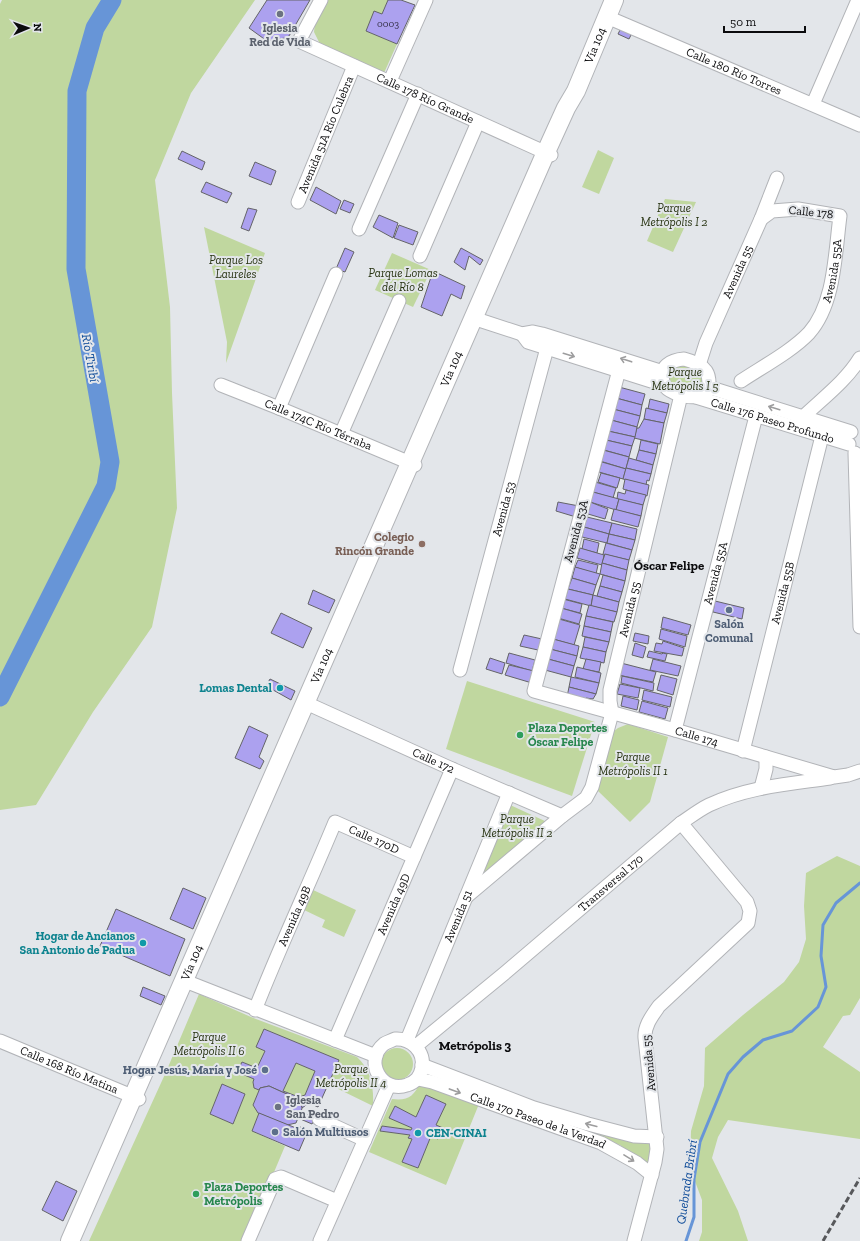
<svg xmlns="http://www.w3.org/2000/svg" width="860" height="1241" font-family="'Zilla Slab',serif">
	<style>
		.green { fill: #c0d79f; fill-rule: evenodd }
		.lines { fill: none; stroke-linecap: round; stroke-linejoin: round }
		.stream { stroke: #6795d7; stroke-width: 3 }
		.river { stroke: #6795d7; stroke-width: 19 }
		.building { fill: #aca1ef; stroke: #646468; fill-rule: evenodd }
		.street-casing { stroke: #b2b4b8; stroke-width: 15 }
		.secondary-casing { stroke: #b2b4b8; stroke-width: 20 }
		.street { stroke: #fff; stroke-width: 13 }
		.secondary { stroke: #fff; stroke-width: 18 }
		.rail { stroke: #57585b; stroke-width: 3; stroke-dasharray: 6 3; stroke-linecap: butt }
		.oneway { stroke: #9d9d9e }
		.worship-dot { fill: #6b7280; stroke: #e3e6ea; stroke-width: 1.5 }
		.education-dot { fill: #8d6e63; stroke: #e3e6ea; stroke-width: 1.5 }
		.service-dot { fill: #5c6f8a; stroke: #e3e6ea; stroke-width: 1.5 }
		.culture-dot { fill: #0f9aa8; stroke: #e3e6ea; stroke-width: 1.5 }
		.leisure-dot { fill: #2e9e5b; stroke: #e3e6ea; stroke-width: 1.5 }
		.labels { text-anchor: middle; stroke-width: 4; stroke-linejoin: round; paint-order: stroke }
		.number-label { font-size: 10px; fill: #333046 }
		.worship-label { font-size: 12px; font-weight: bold; fill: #5b616d; stroke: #e3e6ea }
		.street-label { font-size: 12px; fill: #0b0b0d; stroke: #e3e6ea }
		.park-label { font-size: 12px; font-style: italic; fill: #273311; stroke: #e3e6ea }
		.education-label { font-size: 12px; font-weight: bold; fill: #785e54; stroke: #e3e6ea; text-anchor: end }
		.service-label { font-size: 12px; font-weight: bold; fill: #4e5e75; stroke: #e3e6ea }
		.culture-label { font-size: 12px; font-weight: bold; fill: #0d838f; stroke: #e3e6ea; text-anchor: end }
		.leisure-label { font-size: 12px; font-weight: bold; fill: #27864d; stroke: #e3e6ea; text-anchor: start }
		.water-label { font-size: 13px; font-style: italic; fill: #0c4a98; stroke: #e3e6ea }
		.neighbourhood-label { font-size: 13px; font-weight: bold; fill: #0b0b0d; stroke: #e3e6ea }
	</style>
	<rect width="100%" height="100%" fill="#e3e6ea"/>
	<g class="green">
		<path d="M2,0H255L191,93L155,180L170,307L172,393L177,508L152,627L93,712L36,805L0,810V4Z"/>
		<path d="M327,0H388L382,14L374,12L366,31L397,44L384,73L321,46L314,32L315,23Z"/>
		<path d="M598,150L614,158L599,194L582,187Z"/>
		<path d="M665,199L696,202L673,252L647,241Z"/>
		<path d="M204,227L265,253L226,363L227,342Z"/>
		<path d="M392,253L431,270L413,307L375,290Z"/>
		<path d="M675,364H689L705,378L702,391L672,389L666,373Z"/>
		<path d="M467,681L595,722L572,796L446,749Z"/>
		<path d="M628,724L668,737L650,802L630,822L598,791L613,732L618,728Z"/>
		<path d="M508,804L547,822L473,885Z"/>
		<path d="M837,856L860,866V998L850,1015L843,1016L823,1047L860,1072V1139L728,1120L718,1137L712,1158L738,1211L748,1241H699L702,1232V1200L690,1168L691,1131L704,1086L705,1048L743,1015L784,982L799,962L806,939L804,906L806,873Z"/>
		<path d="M311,889L356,910L344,937L322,927L325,920L302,909Z"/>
		<path d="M199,994L251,1017L357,1057C371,1070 374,1087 373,1106L328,1084L339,1060L264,1029L265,1051L257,1068L242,1062L237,1072L254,1079L253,1082L254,1088L259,1090L253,1105L258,1112L259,1113L252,1131L285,1146L245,1241H89L166,1072ZM222,1084L245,1094L233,1124L210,1114Z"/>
		<circle cx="397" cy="1064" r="16"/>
		<path d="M296,1063L315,1071L305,1095L299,1097L283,1091Z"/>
		<path d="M420,1083L479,1104L446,1185L369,1152L392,1099C408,1101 414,1096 420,1083ZM426,1095L445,1104L436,1125L443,1129L438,1139L431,1136L418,1168L402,1162L412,1139L408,1138L410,1135L380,1131L382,1126L411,1130L412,1128L390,1118L395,1107L416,1117Z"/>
		<path d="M591,1130L654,1140L649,1168L620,1145L590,1133Z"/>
	</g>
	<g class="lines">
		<path class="stream" d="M686,1241L694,1217V1179L700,1142L728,1074L743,1057L763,1040L792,1031L818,1007L826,987L821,956L823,925L836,903L860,883"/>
		<path class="river" d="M0,697L106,486L110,462L76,269L77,91L95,28L112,0"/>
	</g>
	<g class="building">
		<path d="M267,0H310L289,36L285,38L267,41L249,28Z"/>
		<path d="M388,0H401L415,5L397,44L366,31L374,11L382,14Z"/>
		<path d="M622,29L632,33L629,39L618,34L620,30Z"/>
		<path d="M182,151L205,162L202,170L178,159Z"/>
		<path d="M255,162L276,171L271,185L249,176Z"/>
		<path d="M206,182L232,193L227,203L201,192Z"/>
		<path d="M316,187L341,201L336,214L310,200Z"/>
		<path d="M344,200L354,204L350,213L340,209Z"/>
		<path d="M248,208L257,210L249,231L241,228Z"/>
		<path d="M379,215L398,223L393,238L373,227Z"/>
		<path d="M399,225L418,232L413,245L394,238Z"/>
		<path d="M345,248L354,252L345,272L336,269Z"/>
		<path d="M461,248L483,260L480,265L469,256L465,270L454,262Z"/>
		<path d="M433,271L465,286L461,299L451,294L442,316L421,307Z"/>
		<path d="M619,387L645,394L642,405L616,398Z"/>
		<path d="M616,398L642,405L640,416L613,409Z"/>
		<path d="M650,399L669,404L667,413L648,409Z"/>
		<path d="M646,408L667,413L664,423L644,419Z"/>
		<path d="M613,409L640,416L637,427L611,420Z"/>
		<path d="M644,419L664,423L660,444L634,438L637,428H639Z"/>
		<path d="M611,420L637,427L635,437L608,431Z"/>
		<path d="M608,431L635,437L632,446L606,440Z"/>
		<path d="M606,440L632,446L629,457L604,450Z"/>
		<path d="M641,440L658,444L656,454L639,450Z"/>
		<path d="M603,450L629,457L626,469L600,461Z"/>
		<path d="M639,450L656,454L653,465L636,460Z"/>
		<path d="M629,458L653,465L651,474L626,468Z"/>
		<path d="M602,462L626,469L623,479L599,472Z"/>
		<path d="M626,468L651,474L649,481L647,480L646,485L623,479Z"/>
		<path d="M601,473L620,478L617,488L598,482Z"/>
		<path d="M625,479L649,485L647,496L623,489Z"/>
		<path d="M595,482L616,488L613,498L593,492Z"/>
		<path d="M626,490L646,495L643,505L617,499L618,492L625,494Z"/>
		<path d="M593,492L619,499L616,510L590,502Z"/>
		<path d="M619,499L643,505L641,516L616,510Z"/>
		<path d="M558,502L579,506L576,517L556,511Z"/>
		<path d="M590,502L608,509L605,519L588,514Z"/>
		<path d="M614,509L641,516L638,527L611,520Z"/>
		<path d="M587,517L612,523L609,534L584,527Z"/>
		<path d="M612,523L637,529L635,540L609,534Z"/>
		<path d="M584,527L609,534L607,543L582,537Z"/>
		<path d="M609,534L635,540L632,550L607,543Z"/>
		<path d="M584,539L599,543L597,553L582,549Z"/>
		<path d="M606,543L632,550L629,560L603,554Z"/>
		<path d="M580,548L604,555L602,565L577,558Z"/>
		<path d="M605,554L629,560L627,570L602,563Z"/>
		<path d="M578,560L598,565L596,574L575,567Z"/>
		<path d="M602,563L627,570L625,581L600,574Z"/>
		<path d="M575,567L600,574L596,585L572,578Z"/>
		<path d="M603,575L625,581L622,592L600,586Z"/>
		<path d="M572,578L596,585L593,595L568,589Z"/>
		<path d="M600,586L622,592L619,602L597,596Z"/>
		<path d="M568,589L593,595L591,606L565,599Z"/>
		<path d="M313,590L335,600L329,613L308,604Z"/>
		<path d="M593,595L619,602L617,612L591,606Z"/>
		<path d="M563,599L582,604L580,613L561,608Z"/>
		<path d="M715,601L744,608L742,619L713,612Z"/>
		<path d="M589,605L617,612L614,622L586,616Z"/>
		<path d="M561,608L582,614L579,624L558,618Z"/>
		<path d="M281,613L312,628L303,648L271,633Z"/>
		<path d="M586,616L613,622L611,632L584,626Z"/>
		<path d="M663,617L691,625L688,635L661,628Z"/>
		<path d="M559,619L580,625L574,645L553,639Z"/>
		<path d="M584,626L611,632L609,642L582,636Z"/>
		<path d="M661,629L687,636L685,647L659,639Z"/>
		<path d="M635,633L649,636L648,644L633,641Z"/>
		<path d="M524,635L542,639L538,650L520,646Z"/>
		<path d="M585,637L609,642L606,652L583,647Z"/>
		<path d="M553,639L579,646L577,656L550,649Z"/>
		<path d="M663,641L684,648L682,656L654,651L656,643L662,644Z"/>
		<path d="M635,643L646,647L643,658L632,655Z"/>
		<path d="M583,647L606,652L604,663L580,658Z"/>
		<path d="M550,649L577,656L574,666L548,659Z"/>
		<path d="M649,651L662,654L663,653L667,654L665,661L647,657Z"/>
		<path d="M509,653L535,660L532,671L506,663Z"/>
		<path d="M490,658L505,663L502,674L486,669Z"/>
		<path d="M548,659L574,666L571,677L545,670Z"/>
		<path d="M586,659L601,662L599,672L583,669Z"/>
		<path d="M653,659L681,666L678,676L650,670Z"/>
		<path d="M621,663L656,672L653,682L618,675Z"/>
		<path d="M509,665L534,671L532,683L505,675Z"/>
		<path d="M577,667L601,673L599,683L575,677Z"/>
		<path d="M661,675L677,679L673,695L657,690Z"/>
		<path d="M622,676L654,683L653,691L621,683Z"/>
		<path d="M571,677L599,683L596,694L569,687Z"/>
		<path d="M270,679L295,691L291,700L266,686Z"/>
		<path d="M620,684L640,688L638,698L617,694Z"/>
		<path d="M569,687L596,694L593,699L586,698L585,702L567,697Z"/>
		<path d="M644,690L672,697L670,707L642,700Z"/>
		<path d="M623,696L639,700L637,710L621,706Z"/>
		<path d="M642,701L668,708L665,719L639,712Z"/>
		<path d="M249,726L268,735L259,757L264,761L260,769L235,758Z"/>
		<path d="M183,888L206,898L193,929L170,919Z"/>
		<path d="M116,909L185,939L170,976L100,946Z"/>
		<path d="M143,987L165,996L161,1005L140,996Z"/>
		<path d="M264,1029L339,1060L318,1107L309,1103L302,1108L300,1100L269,1086L260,1088L259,1090L254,1088L253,1082L254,1079L237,1072L242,1062L257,1068L265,1051L256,1047ZM296,1063L315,1071L305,1095L299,1097L283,1091Z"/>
		<path d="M222,1084L245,1094L233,1124L210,1114Z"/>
		<path d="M269,1086L300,1100L302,1108L301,1112L315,1118L312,1124L298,1118L296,1123L287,1125L258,1113L253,1105L260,1088Z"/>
		<path d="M426,1095L446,1104L436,1125L443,1128L438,1139L431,1136L418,1168L402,1162L412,1139L408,1138L410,1135L380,1131L382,1126L411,1130L412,1128L389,1118L395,1106L416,1117Z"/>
		<path d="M259,1113L296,1128L295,1131L298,1132L300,1127L308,1130L299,1151L252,1131Z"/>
		<path d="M56,1181L77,1191L63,1221L42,1210Z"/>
	</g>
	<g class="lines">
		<g class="street-casing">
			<g id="street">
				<path id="s1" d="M321,0L299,41L551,155"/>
				<path id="s2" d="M607,17L860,125"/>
				<path d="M390,81L426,0"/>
				<path d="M813,104L858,0"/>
				<path id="s3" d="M298,202L354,66"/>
				<path d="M359,229L418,94"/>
				<path d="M420,256L478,122"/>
				<path d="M473,318L522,334L533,332L542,334L663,372"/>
				<path d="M522,334L528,342L547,348L664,385"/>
				<path d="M684,359C692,361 701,364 706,371C708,374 709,379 709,383C708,400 689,398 677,394C671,391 665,389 663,382C659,366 671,360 684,359Z"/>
				<path id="s4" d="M699,365L706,343L761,219L777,178"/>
				<path id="s5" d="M619,370L534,691L675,730L834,777L848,775L860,771"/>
				<path id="s6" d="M741,381C762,367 792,351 809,333C835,304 835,253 840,216L798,209L772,211L761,219"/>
				<path id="s7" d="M221,385L279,408L415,465"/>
				<path d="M708,387L851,432"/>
				<path id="s8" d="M696,397L849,444"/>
				<path d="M279,408L336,274"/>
				<path d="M803,417C823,398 846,381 860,358"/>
				<path d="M341,434L399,301"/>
				<path d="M855,453L860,627"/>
				<path id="s9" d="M460,670L547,348"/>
				<path id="s10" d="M306,703L452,769L562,816"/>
				<path id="s11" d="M675,730L756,416"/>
				<path id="s12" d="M743,751L822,436"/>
				<path d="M761,788L766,769V757"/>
				<path id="s13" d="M466,897L562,816L586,798L592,787L612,713L610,701V690L681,395"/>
				<path d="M185,981L376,1056"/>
				<path id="s14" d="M255,1010C280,946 309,885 335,822L414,857"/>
				<path d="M395,1039C411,1038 425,1051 422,1068C420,1077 416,1082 407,1085C382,1094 363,1061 384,1044C387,1042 391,1041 395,1039Z"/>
				<path id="s15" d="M335,1040L452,769"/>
				<path id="s16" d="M407,1040L509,793"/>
				<path id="s17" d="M0,1041L139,1099"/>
				<path id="s18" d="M416,1046L506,972L681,823C690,817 699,810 709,805C747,787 789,784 830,778"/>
				<path d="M422,1065L534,1108L588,1124L634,1136L657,1137"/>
				<path id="s19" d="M418,1079L432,1082L601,1143L637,1163L652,1175"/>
				<path d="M319,1119L365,1140"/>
				<path d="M248,1241L275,1179L281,1177L337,1201"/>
				<path d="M320,1241L389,1085"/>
				<path d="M634,1241L655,1162L657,1149L645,1038C644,1026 652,1016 659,1006L748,923L750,911L747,902L681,823"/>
			</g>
		</g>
		<g class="secondary-casing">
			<g id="secondary">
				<path id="s20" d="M70,1241L546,152L566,108L576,91L614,0"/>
			</g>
		</g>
		<use href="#street" class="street"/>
		<use href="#secondary" class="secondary"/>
		<path class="rail" d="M823,1241L860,1178"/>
	</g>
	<defs><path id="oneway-shaft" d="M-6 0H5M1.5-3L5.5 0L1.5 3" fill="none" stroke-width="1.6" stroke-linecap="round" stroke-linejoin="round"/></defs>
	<g class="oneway">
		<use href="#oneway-shaft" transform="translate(569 355) rotate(17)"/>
		<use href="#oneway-shaft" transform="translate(626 360) rotate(-162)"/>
		<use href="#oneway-shaft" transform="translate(774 408) rotate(-163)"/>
		<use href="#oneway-shaft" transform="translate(455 1091) rotate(20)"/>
		<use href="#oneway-shaft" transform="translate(591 1125) rotate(-165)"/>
		<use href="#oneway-shaft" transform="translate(629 1158) rotate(32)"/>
	</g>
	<g class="worship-dot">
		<circle cx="280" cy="14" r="4"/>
		<circle cx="278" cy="1107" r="4"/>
	</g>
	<circle class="education-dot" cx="422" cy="544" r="4"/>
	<g class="service-dot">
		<circle cx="729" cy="610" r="4"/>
		<circle cx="265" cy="1070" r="4"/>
		<circle cx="275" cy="1132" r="4"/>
	</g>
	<g class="culture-dot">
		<circle cx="280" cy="688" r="4"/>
		<circle cx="143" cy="943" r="4"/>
		<circle cx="418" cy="1133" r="4"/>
	</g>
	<g class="leisure-dot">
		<circle cx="520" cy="735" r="4"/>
		<circle cx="196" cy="1194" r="4"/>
	</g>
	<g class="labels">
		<g class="number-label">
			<text x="388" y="27">0003</text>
		</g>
		<g class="worship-label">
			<text x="280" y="32">Iglesia<tspan x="280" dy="14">Red de Vida</tspan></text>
			<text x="286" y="1104" text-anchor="start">Iglesia<tspan x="286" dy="14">San Pedro</tspan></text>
		</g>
		<g class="street-label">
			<text dy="4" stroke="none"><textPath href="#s20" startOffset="1306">Vía 104</textPath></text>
			<text dy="4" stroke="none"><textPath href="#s2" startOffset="138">Calle 180 Río Torres</textPath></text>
			<text dy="4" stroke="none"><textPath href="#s1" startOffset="185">Calle 178 Río Grande</textPath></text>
			<text dy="4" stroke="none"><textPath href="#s3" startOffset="73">Avenida 51A Río Culebra</textPath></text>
			<text transform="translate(811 212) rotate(6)" y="4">Calle 178</text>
			<text dy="4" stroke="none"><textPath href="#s6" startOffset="151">Avenida 55A</textPath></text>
			<text dy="4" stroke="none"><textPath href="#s4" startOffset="101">Avenida 55</textPath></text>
			<text dy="4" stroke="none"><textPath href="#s20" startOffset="952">Vía 104</textPath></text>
			<text dy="4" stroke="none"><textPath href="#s8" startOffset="80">Calle 176 Paseo Profundo</textPath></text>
			<text dy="4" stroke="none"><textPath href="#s7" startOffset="105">Calle 174C Río Térraba</textPath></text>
			<text dy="4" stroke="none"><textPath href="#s9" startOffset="167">Avenida 53</textPath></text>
			<text transform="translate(576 531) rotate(-75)" y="4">Avenida 53A</text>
			<text dy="4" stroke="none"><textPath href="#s11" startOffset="162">Avenida 55A</textPath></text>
			<text dy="4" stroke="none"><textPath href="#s12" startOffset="163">Avenida 55B</textPath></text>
			<text dy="4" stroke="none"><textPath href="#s13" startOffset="351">Avenida 55</textPath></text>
			<text dy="4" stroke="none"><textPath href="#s20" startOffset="628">Vía 104</textPath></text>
			<text dy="4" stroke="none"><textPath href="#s5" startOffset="501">Calle 174</textPath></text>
			<text dy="4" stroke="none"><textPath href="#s10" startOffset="140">Calle 172</textPath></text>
			<text dy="4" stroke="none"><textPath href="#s14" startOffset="247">Calle 170D</textPath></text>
			<text dy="4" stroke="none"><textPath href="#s18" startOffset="254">Transversal 170</textPath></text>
			<text dy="4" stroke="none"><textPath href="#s15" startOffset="148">Avenida 49D</textPath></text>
			<text dy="4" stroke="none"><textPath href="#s14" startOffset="102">Avenida 49B</textPath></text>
			<text dy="4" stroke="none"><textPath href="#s16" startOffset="134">Avenida 51</textPath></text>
			<text dy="4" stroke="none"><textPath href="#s20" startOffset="304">Vía 104</textPath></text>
			<text transform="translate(649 1063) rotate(-95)" y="4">Avenida 55</text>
			<text dy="4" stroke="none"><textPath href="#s17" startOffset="75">Calle 168 Río Matina</textPath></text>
			<text dy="4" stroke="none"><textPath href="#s19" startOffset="127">Calle 170 Paseo de la Verdad</textPath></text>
		</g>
		<g class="park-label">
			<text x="674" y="212">Parque<tspan x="674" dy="14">Metrópolis I 2</tspan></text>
			<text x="236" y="264">Parque Los<tspan x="236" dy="14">Laureles</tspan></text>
			<text x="403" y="277">Parque Lomas<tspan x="403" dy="14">del Río 8</tspan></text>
			<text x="685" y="376">Parque<tspan x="685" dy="14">Metrópolis I 5</tspan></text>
			<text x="633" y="761">Parque<tspan x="633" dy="14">Metrópolis II 1</tspan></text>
			<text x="517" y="823">Parque<tspan x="517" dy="14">Metrópolis II 2</tspan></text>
			<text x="209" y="1041">Parque<tspan x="209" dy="14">Metrópolis II 6</tspan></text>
			<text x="351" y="1073">Parque<tspan x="351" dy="14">Metrópolis II 4</tspan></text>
		</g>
		<g class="education-label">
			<text x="414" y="541">Colegio<tspan x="414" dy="14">Rincón Grande</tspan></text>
		</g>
		<g class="service-label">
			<text x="729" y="628">Salón<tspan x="729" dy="14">Comunal</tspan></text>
			<text x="257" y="1074" text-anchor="end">Hogar Jesús, María y José</text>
			<text x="283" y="1136" text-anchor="start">Salón Multiusos</text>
		</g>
		<g class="culture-label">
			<text x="272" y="692">Lomas Dental</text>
			<text x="135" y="940">Hogar de Ancianos<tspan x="135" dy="14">San Antonio de Padua</tspan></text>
			<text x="426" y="1137" text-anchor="start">CEN-CINAI</text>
		</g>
		<g class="leisure-label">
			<text x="528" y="732">Plaza Deportes<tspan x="528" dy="14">Óscar Felipe</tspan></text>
			<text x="204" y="1191">Plaza Deportes<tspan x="204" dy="14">Metrópolis</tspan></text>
		</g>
		<g class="water-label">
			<text transform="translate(91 358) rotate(80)" y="5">Río Tiribí</text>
			<text transform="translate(686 1182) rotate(-82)" y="5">Quebrada Bribrí</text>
		</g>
		<g class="neighbourhood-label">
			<text x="669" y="570">Óscar Felipe</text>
			<text x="475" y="1050">Metrópolis 3</text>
		</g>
	</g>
	<g transform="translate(28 28) rotate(88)" stroke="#e3e6ea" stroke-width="3" paint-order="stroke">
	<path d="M0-3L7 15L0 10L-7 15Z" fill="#0b0b0d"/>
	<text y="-6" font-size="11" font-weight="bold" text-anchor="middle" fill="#0b0b0d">N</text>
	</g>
	<path d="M724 26v6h81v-6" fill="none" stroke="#0b0b0d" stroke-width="2"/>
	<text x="730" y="26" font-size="12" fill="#0b0b0d" stroke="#e3e6ea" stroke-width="3" paint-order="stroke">50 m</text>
</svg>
